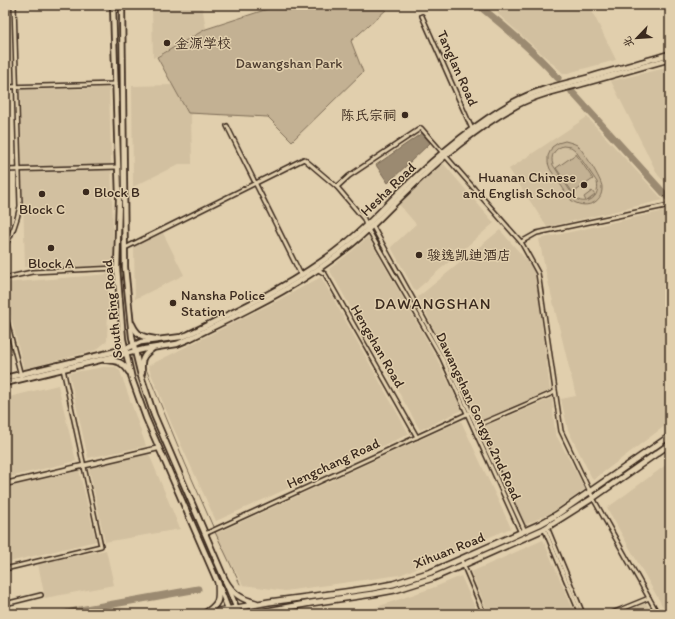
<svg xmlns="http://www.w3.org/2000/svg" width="675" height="619" font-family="Itim,'LXGW WenKai TC',sans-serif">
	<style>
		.built { fill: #d2c0a0 }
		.green { fill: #c3b193; stroke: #7f6e58; fill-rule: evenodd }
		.water { fill: #9b8a71; stroke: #756450 }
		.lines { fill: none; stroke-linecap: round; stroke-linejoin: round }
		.stream { stroke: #756450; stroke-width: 1 }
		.river { stroke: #9b8a71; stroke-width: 7 }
		.minor-casing { stroke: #3b2a1e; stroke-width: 6 }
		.tertiary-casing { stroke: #3b2a1e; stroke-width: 7 }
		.secondary-casing { stroke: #3b2a1e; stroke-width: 8 }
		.primary-casing { stroke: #3b2a1e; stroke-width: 8 }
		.minor { stroke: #e1cfad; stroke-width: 3 }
		.tertiary { stroke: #e1cfad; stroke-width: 4 }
		.secondary { stroke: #e1cfad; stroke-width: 4.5 }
		.primary { stroke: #e1cfad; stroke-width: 5 }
		.poi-dot { fill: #3b2a1e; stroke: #e1cfad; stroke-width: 1.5 }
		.labels { text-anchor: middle; stroke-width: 3; stroke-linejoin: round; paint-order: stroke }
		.poi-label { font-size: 14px; fill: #3b2a1e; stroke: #e1cfad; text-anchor: start }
		.park-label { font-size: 14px; fill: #4f3e30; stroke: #e1cfad }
		.street-label { font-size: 14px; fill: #3b2a1e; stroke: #e1cfad }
		.quarter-label { font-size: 16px; letter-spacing: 1px; fill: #3b2a1e; stroke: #e1cfad }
	</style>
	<rect width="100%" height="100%" fill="#e1cfad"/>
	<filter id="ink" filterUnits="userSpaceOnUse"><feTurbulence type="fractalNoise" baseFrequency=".025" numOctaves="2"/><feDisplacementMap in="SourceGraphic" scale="8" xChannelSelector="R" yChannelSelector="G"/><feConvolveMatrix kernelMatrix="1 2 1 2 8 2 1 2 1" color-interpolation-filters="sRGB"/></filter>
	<g filter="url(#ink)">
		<g class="built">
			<path d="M5,5H10L12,83H5Z"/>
			<path d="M152,5H202L206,29L153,58Z"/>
			<path d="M514,5H589L616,60L564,74L497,13Z"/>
			<path d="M670,67V188L658,175L611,81Z"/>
			<path d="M173,85L188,112L191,113L192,164H179L133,187L132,86Z"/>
			<path d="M109,88L114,265L25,267L20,90Z"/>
			<path d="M587,117L663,200L547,227L509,169Z"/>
			<path d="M443,163L494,223L415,291L391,247L416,224L397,202Z"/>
			<path d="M664,211L670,218V422L593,480L568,430L561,399L576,396L546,273L539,239Z"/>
			<path d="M500,230L535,270L550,390L480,421L418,297Z"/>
			<path d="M163,233L184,275L135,299L134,247Z"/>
			<path d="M368,237L435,355L462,410L420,430L329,269L351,252Z"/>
			<path d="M109,274L107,341L96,350L24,369L5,294V283Z"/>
			<path d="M321,277L409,434L216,521L172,425L148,366L277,301Z"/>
			<path d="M104,367H116L120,371L146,446L88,458L69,373Z"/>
			<path d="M58,385L76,461L5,478V398Z"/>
			<path d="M552,398L555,433L585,489L552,512L525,525L481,428Z"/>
			<path d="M461,421L511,528L400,575L285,591L243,585L215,534Z"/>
			<path d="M149,454L180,529L105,542L89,468Z"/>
			<path d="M670,462V614H667L607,508Z"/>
			<path d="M79,470L96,541L5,563V488Z"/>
			<path d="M543,540L575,614H489L471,572Z"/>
			<path d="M106,550L114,585L45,598L38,564Z"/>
			<path d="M461,576L478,614H341L374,608L435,587Z"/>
			<path d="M646,603L653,614H621Z"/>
		</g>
		<g class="green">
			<path d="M280,5H381L386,10L351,41L363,72L292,141L268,117L188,113L157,57L206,29Z"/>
			<path d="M565,141C569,142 573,143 577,145C583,150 602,180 602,187C603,204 584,210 571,200L550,169L548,163V156L552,147L558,143ZM563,146L571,147L575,150L597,182C599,191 596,199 587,201L595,195L592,191L584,197L586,201C581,202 576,200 573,195L553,165C550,156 554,149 563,146Z"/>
			<path d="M576,154L593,179L573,193L556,168Z"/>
		</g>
		<path class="water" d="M422,133L430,143L388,183L376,165Z"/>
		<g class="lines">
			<g class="stream">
				<path d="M146,369L185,463L214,529"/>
				<path d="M215,532L240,584"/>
			</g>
			<g class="river">
				<path d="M480,5L483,9C509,30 535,52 558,78"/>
				<path d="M572,92L670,200"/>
				<path d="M64,614L80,610L198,589"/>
			</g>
			<g class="minor-casing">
				<g id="minor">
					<path d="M422,16L472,129"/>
					<path d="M5,87L116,84"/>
					<path d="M227,126L301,275"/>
					<path d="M5,170L118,167"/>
					<path d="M337,187L349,176L421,128L521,242L538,273L561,431L593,498L649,598L658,614"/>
					<path d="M372,225L444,355L525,531"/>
					<path d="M521,242L537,233L670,205"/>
					<path d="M5,246C13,233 17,221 20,206L14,5"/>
					<path d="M125,248L304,159L337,187L364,219L366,226L442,358L521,533"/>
					<path d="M317,269L325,274L417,437"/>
					<path d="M5,278L32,272L117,268"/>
					<path d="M5,314L21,376"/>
					<path d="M476,426L555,392"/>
					<path d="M547,527L583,614"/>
					<path d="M544,528L580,614"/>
					<path d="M205,534L469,413"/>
					<path d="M461,559L484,614"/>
					<path d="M5,569L101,546L62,364"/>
					<path d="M5,604L41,595"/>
					<path d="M610,614L649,598"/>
				</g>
			</g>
			<g class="tertiary-casing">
				<path id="tertiary" d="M5,484L159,448"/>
			</g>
			<g class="secondary-casing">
				<g id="secondary">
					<path d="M113,5L119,198L117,268L123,339L132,379L146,418L218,583L230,614"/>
					<path d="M122,5L125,267L132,337L135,351L141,376L154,415L225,580L239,614"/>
					<path d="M132,324C138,337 143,337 156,339"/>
					<path d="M105,360C117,361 122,361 129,372"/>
					<path d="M142,373C141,360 142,356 152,349"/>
					<path d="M5,378L125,349L141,342L181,337L187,335C242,308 299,282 346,243C367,227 384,207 403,189C437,156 473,125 514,102C536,90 560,85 583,79C612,71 641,62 670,54"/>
					<path d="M5,383L145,349L177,344L189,339C243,312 301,286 348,247C369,231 386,211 405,193C439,160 475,128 517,105C538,94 562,89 585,83C614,75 642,67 670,59"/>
				</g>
			</g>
			<g class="primary-casing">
				<g id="primary">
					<path d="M225,580C233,594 241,599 256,603"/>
					<path d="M204,614C220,603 219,601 218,583"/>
					<path d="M209,614L219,611L269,602L345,592L372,588L393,584L431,572L461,559L540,524L556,515L670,436"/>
					<path d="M251,614L311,603L373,594L395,590L433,578L463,565L544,529L593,498L670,444"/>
				</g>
			</g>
			<use href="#minor" class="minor"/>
			<use href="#tertiary" class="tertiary"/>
			<use href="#secondary" class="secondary"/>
			<use href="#primary" class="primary"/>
		</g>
	</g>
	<g class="poi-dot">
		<circle cx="167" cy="43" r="4"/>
		<circle cx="405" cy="115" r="4"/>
		<circle cx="584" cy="185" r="4"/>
		<circle cx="86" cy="192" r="4"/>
		<circle cx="42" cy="194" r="4"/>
		<circle cx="51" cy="248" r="4"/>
		<circle cx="419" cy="255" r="4"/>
		<circle cx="173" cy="303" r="4"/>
	</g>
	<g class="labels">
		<g class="poi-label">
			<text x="175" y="48">金源学校</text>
			<text x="397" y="120" text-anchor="end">陈氏宗祠</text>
			<text x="576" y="182" text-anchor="end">Huanan Chinese<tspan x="576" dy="16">and English School</tspan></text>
			<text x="94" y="197">Block B</text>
			<text x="42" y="214" text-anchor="middle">Block C</text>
			<text x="427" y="260">骏逸凯迪酒店</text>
			<text x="51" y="268" text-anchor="middle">Block A</text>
			<text x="181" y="300">Nansha Police<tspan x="181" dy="16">Station</tspan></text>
		</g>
		<g class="park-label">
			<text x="289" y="68">Dawangshan Park</text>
		</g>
		<g class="street-label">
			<text transform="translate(458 68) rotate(66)" y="5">Tanglan Road</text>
			<text transform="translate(388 189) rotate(-44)" y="5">Hesha Road</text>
			<text transform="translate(112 309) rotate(-96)" y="5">South Ring Road</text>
			<text transform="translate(378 346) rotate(60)" y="5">Hengshan Road</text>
			<text transform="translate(479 416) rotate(65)" y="5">Dawangshan Gongye 2nd Road</text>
			<text transform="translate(333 463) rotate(-25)" y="5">Hengchang Road</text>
			<text transform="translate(449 550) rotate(-22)" y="5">Xihuan Road</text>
		</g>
		<g class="quarter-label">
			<text x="433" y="309">DAWANGSHAN</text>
		</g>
	</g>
	<rect width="675" height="619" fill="none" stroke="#e1cfad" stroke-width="20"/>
	<rect x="10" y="10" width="655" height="599" fill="none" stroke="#3b2a1e" stroke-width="1.5" filter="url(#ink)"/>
	<g transform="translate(637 38) rotate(245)" stroke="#e1cfad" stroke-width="3" paint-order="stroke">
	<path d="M0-3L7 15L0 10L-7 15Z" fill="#3b2a1e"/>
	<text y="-6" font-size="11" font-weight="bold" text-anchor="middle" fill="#3b2a1e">北</text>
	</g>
</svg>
